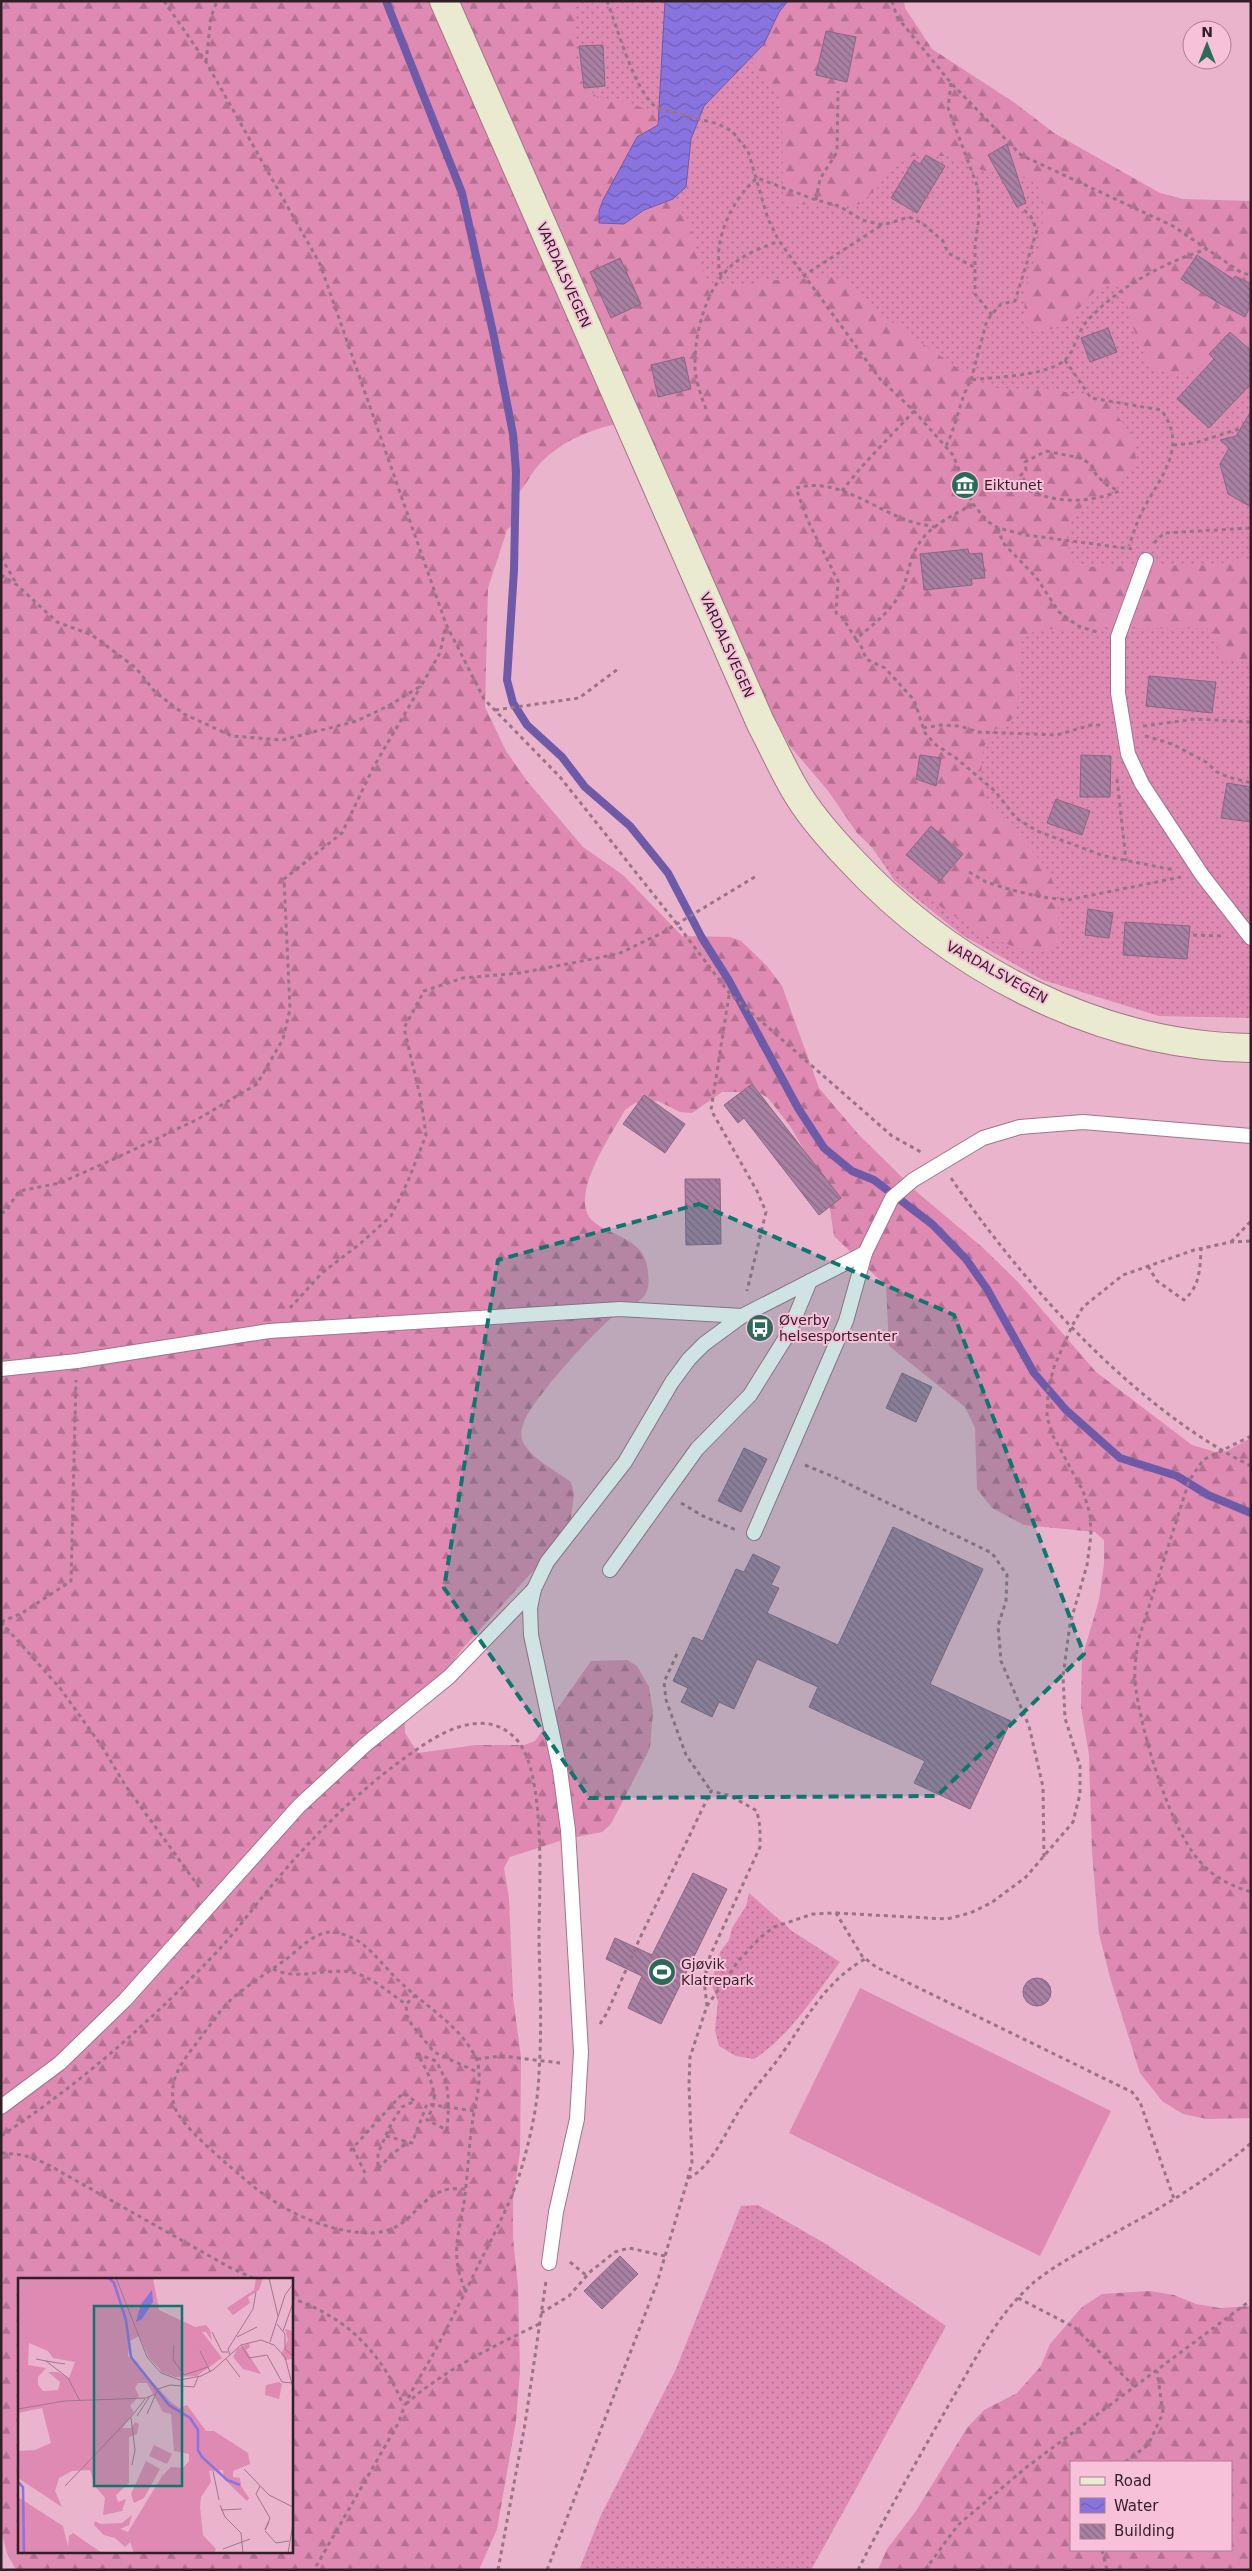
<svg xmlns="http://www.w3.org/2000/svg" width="1252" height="2571" font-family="'DejaVu Sans',sans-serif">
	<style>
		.grass { fill: url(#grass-dots) }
		.forest { fill: url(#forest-firs); fill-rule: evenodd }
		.garden { fill: #de8ab2 }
		.water { fill: url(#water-waves); stroke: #6f5aa8 }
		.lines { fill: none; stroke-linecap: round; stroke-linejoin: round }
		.stream { stroke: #6f5aa8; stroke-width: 8 }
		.building { fill: url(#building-back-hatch); stroke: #8b6586 }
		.service-casing { stroke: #a47389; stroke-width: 16 }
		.secondary-casing { stroke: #a47389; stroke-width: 30 }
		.path { stroke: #9a7485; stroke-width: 3; stroke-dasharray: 4 4; stroke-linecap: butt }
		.service { stroke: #fff; stroke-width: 14 }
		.secondary { stroke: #e9eacf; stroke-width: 28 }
		.marked { fill: #0f766e; fill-opacity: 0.2; stroke: #0f766e; stroke-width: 4; stroke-dasharray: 10 6; stroke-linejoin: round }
		.labels { text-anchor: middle; stroke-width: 4; stroke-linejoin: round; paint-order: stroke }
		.street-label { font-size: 14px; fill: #321e27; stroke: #f7c1d9 }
		.poi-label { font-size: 14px; fill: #321e27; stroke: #f7c1d9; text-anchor: start }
		.inset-river { fill: none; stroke: #8973df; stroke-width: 2.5 }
		.inset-road { fill: none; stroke: #a0788a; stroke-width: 1 }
		.view { fill: #0f766e; fill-opacity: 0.15; stroke: #0f766e; stroke-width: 2.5 }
		.inset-edge { fill: none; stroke: #321e27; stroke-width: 2.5 }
	</style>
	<defs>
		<pattern id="grass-dots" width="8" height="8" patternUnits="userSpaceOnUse" patternTransform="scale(1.25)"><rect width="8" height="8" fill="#de8ab2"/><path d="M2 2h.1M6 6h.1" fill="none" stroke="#b57091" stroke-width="1.8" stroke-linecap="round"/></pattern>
		<pattern id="forest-firs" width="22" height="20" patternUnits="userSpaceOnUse" patternTransform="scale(1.25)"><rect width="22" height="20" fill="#de8ab2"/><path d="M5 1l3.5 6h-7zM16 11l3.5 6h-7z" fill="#b57091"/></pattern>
		<pattern id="water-waves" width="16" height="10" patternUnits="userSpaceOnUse" patternTransform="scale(1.25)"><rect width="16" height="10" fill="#8973df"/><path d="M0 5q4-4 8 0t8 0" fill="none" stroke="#715eb5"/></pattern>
		<pattern id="building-back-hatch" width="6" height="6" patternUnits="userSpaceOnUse" patternTransform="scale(1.25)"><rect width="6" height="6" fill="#a780a2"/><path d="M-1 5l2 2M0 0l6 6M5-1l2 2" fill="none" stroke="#896884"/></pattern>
	</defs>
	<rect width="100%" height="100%" fill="#e9b4cc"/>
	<g class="grass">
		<path d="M492,1H880L884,33L1229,237L1251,245V1018L1159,1016L1043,980L962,935L895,881L771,700Z"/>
		<path d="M749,1893L792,1931L840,1962C814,1996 790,2036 754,2059L736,2056L719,2046L715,2030L718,2001L711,1983L720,1952L729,1940L732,1928L746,1906Z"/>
		<path d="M758,2205L826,2244L946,2326L811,2570H579L601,2515L676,2369L741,2206Z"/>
	</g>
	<g class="forest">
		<path d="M1,1H575V57L581,81L598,98L633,104L659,115L658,125L637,137L624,224L644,210L673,199L687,220L706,277L715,285L739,287L762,281L834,277L844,282L880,314L972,378L994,388L1054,390L1102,399L1112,404L1119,418L1134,437L1136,461L1115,490L1083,506L1071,518L1067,535L1069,559L1079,567L1201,565L1251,560V662L1227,659L1218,650L1217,638L1210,628L1052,629L1029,633L1019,639C1018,655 1020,699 1016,712C1012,725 999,724 991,734C979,748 981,772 983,789C985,812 1037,849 1050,875C1061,896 1057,924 1058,946L1048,952L1024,951L979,932L918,892L857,833L829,792L790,746L772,714L696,546L620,423C588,430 557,443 536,468C528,478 525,488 515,496V522L507,530L488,588L485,707L506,751L527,781L583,847L623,875L682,936L730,937L741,941L767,966L782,986L819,1088L858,1134L918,1193L982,1247L1017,1281L1096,1372L1192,1445L1215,1452L1227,1451L1251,1438V2118L1207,2119L1183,2114L1162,2101L1140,2073L1111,1981L1099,1934L1092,1852L1089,1755L1081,1707L1082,1658L1099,1600L1104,1564V1540L1095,1532L1024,1525L992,1508L977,1489L975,1428L965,1407L889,1346L886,1286L834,1236L827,1189L790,1126L768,1098L758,1092H722L692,1113L680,1112L658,1101L635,1103L625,1110C611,1135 579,1181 586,1210C593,1237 647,1231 648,1273C649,1281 649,1288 645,1295C639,1304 622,1309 614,1316C595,1330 531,1401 524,1422C521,1429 520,1438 524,1444C534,1460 556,1471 571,1482L574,1494L571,1518L545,1558L463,1648L448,1668L405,1709V1733L418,1753L476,1745H524L535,1741L591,1661L627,1660L637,1666L649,1687L653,1711L650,1748L611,1824L602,1832L566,1839L510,1857L504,1868L509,1898L513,1997L521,2057L520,2152L513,2200V2238L518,2286L520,2372L516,2421L497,2529L479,2570H16L7,2553L1,2530ZM19,2280H291V2552H19Z"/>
		<path d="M788,1H904L905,8L932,49L1015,103L1054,133L1160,193L1183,199L1251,201V343C1212,343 1222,354 1195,370C1191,373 1185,373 1180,373C1139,379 1132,320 1124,290C1121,289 1116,286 1113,285C1083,281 1073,348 1024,326L1025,290L1031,267L1042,245L1043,198L1038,187L1029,179L981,170L949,156H913L891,168L878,187L860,204L836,206L788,204L783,193L782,97L750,60L764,44L779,12Z"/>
		<path d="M1150,2291L1174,2295L1196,2304L1220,2308L1251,2306V2570H878L887,2549L916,2511L967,2428L984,2410L1017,2393L1041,2366L1050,2344L1082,2307L1102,2294ZM1071,2462H1231V2550H1071Z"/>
	</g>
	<path class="garden" d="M860,1988L1111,2111L1040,2256L789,2133Z"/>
	<path class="water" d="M665,1H788L779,12L764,44L704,106L691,139L686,187L673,199L644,210L624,224L599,223V211L603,200L637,137L658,125Z"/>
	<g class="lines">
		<path class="stream" d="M386,1L462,193L494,337L513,434L516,471L514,570L507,680L513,703L527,725L562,757L585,787L630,826L668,873L702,938L728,979L798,1108L824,1148L852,1171L874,1180L932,1224L966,1259L987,1289L1034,1373L1066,1410L1120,1458L1177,1476L1208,1495L1251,1513"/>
	</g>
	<g class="building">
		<path d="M826,31L856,37L847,82L816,75Z"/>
		<path d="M603,45L605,86L584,88L579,46Z"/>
		<path d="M1007,144L1026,203L1017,207L988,155Z"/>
		<path d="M926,155L945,166L917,213L891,198L914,160L920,164Z"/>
		<path d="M1197,255L1233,279L1235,276L1251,284V305L1245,317L1217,302L1181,279Z"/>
		<path d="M620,258L641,304L611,318L590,272Z"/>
		<path d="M1108,328L1117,352L1090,362L1081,338Z"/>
		<path d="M1230,332L1251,351V384L1209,428L1177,399L1214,359L1209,354Z"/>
		<path d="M684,357L691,389L658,397L651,365Z"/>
		<path d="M1251,411V507L1228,494L1220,464L1229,448L1220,440L1236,436Z"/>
		<path d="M968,549L969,554L982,553L985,578L971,579L972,585L924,590L920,554Z"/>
		<path d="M1149,676L1216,682L1212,713L1146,706Z"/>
		<path d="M920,755L941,758L936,786L916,779Z"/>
		<path d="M1081,755L1111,756L1110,797H1080Z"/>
		<path d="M1227,783L1251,787V822L1221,818Z"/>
		<path d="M1056,799L1090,811L1082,835L1047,823Z"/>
		<path d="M931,826L963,854L939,882L906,855Z"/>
		<path d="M1088,909L1113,913L1109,938L1085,935Z"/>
		<path d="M1125,922L1190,926L1187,959L1123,955Z"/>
		<path d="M752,1084L841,1198L819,1215L744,1118L738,1123L724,1105Z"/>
		<path d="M644,1095L685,1124L665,1153L623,1124Z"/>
		<path d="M685,1179H720L721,1244L686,1245Z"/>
		<path d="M902,1373L932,1387L916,1422L886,1408Z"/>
		<path d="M744,1448L767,1459L741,1512L718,1501Z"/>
		<path d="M893,1527L983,1569L930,1684L1011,1721L970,1809L914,1783L925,1761L809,1707L818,1687L757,1659L734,1709L719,1702L712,1717L681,1702L688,1688L673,1681L693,1637L703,1641L736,1569L744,1572L753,1554L780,1567L771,1585L779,1588L767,1613L838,1645Z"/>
		<path d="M693,1873L727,1889L661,2024L628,2008L642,1976L606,1959L615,1938L652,1955Z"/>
		<circle cx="1037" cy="1992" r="14"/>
		<path d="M620,2256L638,2274L602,2309L584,2291Z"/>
	</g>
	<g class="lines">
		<g class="service-casing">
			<g id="service">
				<path d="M1146,560L1118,637V693L1128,754L1142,784L1202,875L1251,938"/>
				<path d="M1,1369L77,1361L269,1331L620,1309L742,1316L865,1253"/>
				<path d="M754,1533L846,1321L865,1253L892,1198L913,1180L983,1138L1020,1127L1083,1122L1251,1136"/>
				<path d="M610,1570L697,1449L750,1395L788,1334L810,1281"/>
				<path d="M534,1589L530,1608L531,1635L560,1770L568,1830L581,2052L577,2119L556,2212L549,2263"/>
				<path d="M1,2107L60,2063L125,2000L299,1806L365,1745L449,1677L534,1589L547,1562L625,1462L672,1382L689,1359L704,1344L742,1316"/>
			</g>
		</g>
		<g class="secondary-casing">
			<path id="secondary" d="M444,1L761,724C774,748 785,775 800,798C814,820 832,840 850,859C952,969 1099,1046 1251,1048"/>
		</g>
		<g class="path">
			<path d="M164,1L206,62L320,264L446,624L484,699L560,777L677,924L730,994L892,1136L921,1152"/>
			<path d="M607,1C618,29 634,91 657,108L718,124L732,131L748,151L768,219L779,241L880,379L914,411L953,455L973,504L987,521L998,528L1026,535L1132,549"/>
			<path d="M892,1L897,17L951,83L1021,155L1173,226L1242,273L1251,275"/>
			<path d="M206,62L211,17L217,1"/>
			<path d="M951,83L948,108L978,188L979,218L975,245V294L992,315"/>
			<path d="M816,200L820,179L837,152L838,91"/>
			<path d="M721,276C711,242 732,199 757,178L816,200L839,206L862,220L883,225L909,217L922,223L943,241L948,253L974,267"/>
			<path d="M803,276L882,225"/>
			<path d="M1065,360L1091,398L1161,410C1186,442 1166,470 1149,499C1140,514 1134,530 1129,546"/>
			<path d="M971,380L987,320L1001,304L1015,301L1037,230L1031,217L1022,208"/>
			<path d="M706,409C701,396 696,382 695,368C694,333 706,289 731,266C744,254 763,247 779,241"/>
			<path d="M1173,445L1195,443L1251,425"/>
			<path d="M946,446C957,425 959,401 971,380C996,377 1044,376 1064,361C1075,352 1077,332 1087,321C1118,287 1163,263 1207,249"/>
			<path d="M1046,451L1080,458L1091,464L1095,473L1105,484L1119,491C1089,504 1050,504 1021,486L1019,477L1026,470L1025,462Z"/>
			<path d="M842,491C863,463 890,437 914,411"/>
			<path d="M936,527C927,525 918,524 909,521C874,509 835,476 796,488L808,521L838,581L836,613L842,617L856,639C873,625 891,611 901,592C909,576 909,557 920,542C931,525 956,514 973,504"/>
			<path d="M998,528L1003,543L1036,577L1059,612L1078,626L1100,633"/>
			<path d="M1154,543L1164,533L1251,528"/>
			<path d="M1,557L16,583"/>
			<path d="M1,575L17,585L57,622L92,635L136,668L155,692L184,714L232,736L282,740L357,721L390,705L421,686L440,653L446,625"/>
			<path d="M856,639L862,648L866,659L885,668L914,700L925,733L936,745L956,758L995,791L1016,818L1037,831L1104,856L1174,870"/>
			<path d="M495,710L579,698L618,669"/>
			<path d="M1143,726L1195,719L1251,722"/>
			<path d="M923,728L941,725L960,726L978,732L1057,735L1091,725H1103"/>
			<path d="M1145,736L1172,744L1206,762L1217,772L1228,777L1251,783"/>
			<path d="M1117,779L1126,861"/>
			<path d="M969,872L986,882L1012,890L1041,897L1068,900L1181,877"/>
			<path d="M1193,935L1224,936"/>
			<path d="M729,995L711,1110L757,1191L766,1212L747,1291"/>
			<path d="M951,1178C1024,1285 1134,1408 1251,1466"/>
			<path d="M1,1213L6,1211L19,1191L60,1183L116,1158L198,1119L257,1084L283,1039L290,1009L284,879L342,833L373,768L421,686"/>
			<path d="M1231,1242L1251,1221"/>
			<path d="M1148,1266L1157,1281L1184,1300C1200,1286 1200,1269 1201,1249"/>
			<path d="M290,1308L322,1273L361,1243L391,1216L408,1181L426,1135L421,1100L404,1028L424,991L463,978L520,973L618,954L662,933L758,875"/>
			<path d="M1251,1436L1203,1460L1189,1481L1138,1641C1136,1657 1133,1674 1136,1690C1143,1737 1171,1834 1204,1866C1217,1879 1234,1887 1251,1892"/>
			<path d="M805,1465L834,1477L992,1553L1007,1575L1006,1601L998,1626L1001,1661L1029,1726L1043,1787L1044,1857"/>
			<path d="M681,1503L703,1516L736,1530"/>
			<path d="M1,1622L60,1688L103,1748L125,1785L199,1887"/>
			<path d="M1,1622L22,1613L71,1581L76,1380"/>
			<path d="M677,1654L664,1682L666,1700L686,1755L711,1791"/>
			<path d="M836,1913L947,1919L970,1913L991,1903L1026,1877L1073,1822L1080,1794V1766L1065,1718L1063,1676L1070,1624L1087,1565L1091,1535L1090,1514L1083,1491L1053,1436L1047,1417L1048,1390L1054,1367L1072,1326L1083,1307L1123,1275L1194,1250L1231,1242L1251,1241"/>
			<path d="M273,1969C297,1981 324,1968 350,1972C370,1975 389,1993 406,2004"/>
			<path d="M416,1995L406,2004L407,2016L412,2025L434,2052L477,2072"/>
			<path d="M600,2024L607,2013L640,1938L711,1791L731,1796L757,1811L760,1827V1847L710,1956L704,1980L707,2006"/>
			<path d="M417,2054L436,2061C451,2086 449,2102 447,2130L427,2120C429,2115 433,2108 434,2102C436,2087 425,2066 417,2054Z"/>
			<path d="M477,2059L502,2056L560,2063"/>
			<path d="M1,2136C78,2085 146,2026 210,1959C233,1936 252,1909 273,1884C318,1830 369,1780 428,1742C455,1725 491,1711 517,1740C547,1774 539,1893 539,1939C540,1984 542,2029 539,2073C538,2103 531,2134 523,2163C513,2199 495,2232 478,2266C464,2295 449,2324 434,2353C421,2376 406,2397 399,2422L314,2570"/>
			<path d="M386,2136L412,2143L427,2104L474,2111"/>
			<path d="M353,2148L367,2177"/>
			<path d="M350,2151L403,2093L415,2101L402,2107L391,2124L378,2153V2169L391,2155L407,2143"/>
			<path d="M1,2153L23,2155L45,2163L229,2267L257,2280"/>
			<path d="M688,2178C711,2170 730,2123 744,2103C755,2087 768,2073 779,2058C806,2020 824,1982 865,1959"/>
			<path d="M570,2262L587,2276"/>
			<path d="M465,2290C449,2250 460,2235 465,2195C468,2169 469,2143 473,2118C476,2100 484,2073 475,2056C457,2022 421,2004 395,1977C382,1964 373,1951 358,1941C352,1937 341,1933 333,1932C314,1931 299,1950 285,1960C270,1971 254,1981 239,1993C223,2005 214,2020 202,2036C187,2056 167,2076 174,2105C179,2125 224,2161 241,2176C274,2206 320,2231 366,2233C412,2234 413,2200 445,2190C451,2188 459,2189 465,2189"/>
			<path d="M291,2297C304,2304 318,2308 330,2316C364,2336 389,2369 403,2405"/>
			<path d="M1018,2298L1074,2327L1135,2387"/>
			<path d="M541,2313L569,2296L591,2271L615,2252L629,2248L665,2256"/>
			<path d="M406,2404C445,2369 493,2347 539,2324"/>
			<path d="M1125,2462L1148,2445L1163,2413L1157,2371"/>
			<path d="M1102,2550L1107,2570"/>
			<path d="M498,2570L525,2424L546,2281"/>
			<path d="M547,2570L657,2283L686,2185L692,2162L689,2085L690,2057L707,2006L739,1960L761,1937L774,1927L813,1914L836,1913L862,1956L876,1967L1132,2092L1140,2102L1174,2199"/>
			<path d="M858,2570C887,2513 919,2457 951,2401C975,2360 996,2316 1032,2284C1056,2263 1101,2241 1129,2225C1172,2202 1214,2175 1251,2143"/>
			<path d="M925,2570L958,2525L1028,2466L1251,2300"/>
		</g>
		<use href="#service" class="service"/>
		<use href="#secondary" class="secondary"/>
	</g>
	<path class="marked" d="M699,1204L954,1315L1084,1654L937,1796L589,1798L444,1588L498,1260Z"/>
	<defs>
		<g id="museum-disc" transform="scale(1.4375)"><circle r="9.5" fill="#2c6b58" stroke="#f7c1d9"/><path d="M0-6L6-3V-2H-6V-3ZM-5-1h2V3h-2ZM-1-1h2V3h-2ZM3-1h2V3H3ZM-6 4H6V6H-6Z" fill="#fff"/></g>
		<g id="bus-disc" transform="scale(1.4375)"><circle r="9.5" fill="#2c6b58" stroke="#f7c1d9"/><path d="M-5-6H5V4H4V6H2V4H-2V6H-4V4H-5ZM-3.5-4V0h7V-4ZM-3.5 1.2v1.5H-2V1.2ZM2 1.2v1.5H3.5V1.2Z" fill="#fff"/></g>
		<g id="stadium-disc" transform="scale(1.4375)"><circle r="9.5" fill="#2c6b58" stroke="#f7c1d9"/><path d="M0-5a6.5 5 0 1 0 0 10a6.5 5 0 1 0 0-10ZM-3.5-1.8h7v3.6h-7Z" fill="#fff"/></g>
	</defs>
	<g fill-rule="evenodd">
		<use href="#museum-disc" x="965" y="485"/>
		<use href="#bus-disc" x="760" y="1328"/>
		<use href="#stadium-disc" x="662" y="1972"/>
	</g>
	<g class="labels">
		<g class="street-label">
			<text transform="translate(564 275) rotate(66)" y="5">VARDALSVEGEN</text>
			<text transform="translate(727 645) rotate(66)" y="5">VARDALSVEGEN</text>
			<text transform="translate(997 972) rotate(29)" y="5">VARDALSVEGEN</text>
		</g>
		<g class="poi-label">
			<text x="984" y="490">Eiktunet</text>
			<text x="779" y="1325">Øverby<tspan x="779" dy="16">helsesportsenter</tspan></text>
			<text x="681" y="1969">Gjøvik<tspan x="681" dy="16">Klatrepark</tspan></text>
		</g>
	</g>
	<g transform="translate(18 2278)">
		<rect width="275" height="275" fill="#e9b4cc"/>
		<path d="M100,0H134L138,30L162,45L182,51L204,80L179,98L157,99L143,94ZM128,183L142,191L126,220L116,225L113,216Z" fill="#de8ab2"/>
		<path d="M0,0H104L117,34L122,36L120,44L123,42L126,48H134L154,56L151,68L166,67L164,53L157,54L154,48L148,51V41L131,42L128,32L133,20L130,16L131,20L124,21L115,13V8L135,0L141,32L177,49L188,47L192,52L194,63L188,54L177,53L172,59L180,86L174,91L168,87L165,75L150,72L145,81L150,94L144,93L131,80L121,58L112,63L110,78L153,124L161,130L169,127L188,153H196L230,175L232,186L215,193V199L222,200L223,208L231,220L229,223L206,201L205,192L191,193L193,204L183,219L182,229L185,257L198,271L196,275H116L112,264L107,269L97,260L86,257L76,247L77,243L83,246L104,245L114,237L111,247L102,251L110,254L144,198L153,189L165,190L171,183V176L156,173L153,136L145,134L129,105H120L117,110L121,118L112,128L116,134L104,150H113L117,144L121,146L119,156L111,159V205L98,217L100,224L108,221L104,233L85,237L87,220L77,208L72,192L54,193L41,200L37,213L44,229L0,200V173L17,172L33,165L24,130L0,135ZM11,65L30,73L35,80L57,84L51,100L40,94H30L42,104L40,112L25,113L20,107V99L28,90L10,87ZM238,0H245L241,12L230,19L232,25L215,37L209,30L236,12ZM267,51L275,53V81L267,82L263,76L270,62ZM231,65L232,69L228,72L243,96L225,91L215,79L219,71ZM261,104L264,106L261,121L247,117L248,107ZM0,219L45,248L50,269L51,258L55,255L84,275H0Z" fill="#de8ab2" fill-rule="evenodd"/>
		<path d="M136,167L154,176L149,186L131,178Z" fill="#de8ab2"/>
		<path d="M134,12L135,24L124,41L118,44L123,26Z" fill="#8973df"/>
		<path class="inset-river" d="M91,0L96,5L108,42L113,79L151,127L172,140L180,152V172L184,179L209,202L222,207M0,204L5,209L6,275"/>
		<path class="inset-road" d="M98,0L129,79L143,95L162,102L183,98L195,92L223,67L243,62L256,67L267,79L275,110M251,0L260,38M259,46L267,56V71L275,78M265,53L275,25M194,54L204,74H210M219,59L239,49M252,64L267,17L275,6M156,67L155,81L166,97L190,89L192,94M223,67L231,80L249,77L264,104L274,105M182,73L190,89M212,77L210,71L235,31L238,14M18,81L28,83L50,100L62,123M208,81L222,99M28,83L47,86M0,131L46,123L128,120L137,116M129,136L140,111L152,107L176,109L180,99M119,138L132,118M113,140L117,172L114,187M226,191L251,217L275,229M195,193L201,222M47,208L113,139L127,121M242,208L238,216L252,240L247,252L251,244M202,227L207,239L223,255L225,275M203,232L224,231M247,253L258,265L271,263M205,271L232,261M270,275L275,246"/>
		<path class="view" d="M76,28H164V208H76Z"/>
		<rect width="275" height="275" class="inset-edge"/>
	</g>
	<rect width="1252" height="2571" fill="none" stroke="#321e27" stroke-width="5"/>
	<rect x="1070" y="2461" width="162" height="90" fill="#f7c1d9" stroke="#a88092"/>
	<rect x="1080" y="2477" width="25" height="8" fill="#e9eacf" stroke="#a88092"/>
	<text x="1114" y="2486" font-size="15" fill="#321e27">Road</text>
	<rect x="1080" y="2498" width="25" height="15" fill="url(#water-waves)" stroke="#a88092"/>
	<text x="1114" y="2511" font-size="15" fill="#321e27">Water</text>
	<rect x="1080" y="2524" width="25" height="15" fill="url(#building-back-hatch)" stroke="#a88092"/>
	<text x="1114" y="2536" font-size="15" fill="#321e27">Building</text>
	<g transform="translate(1207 45)"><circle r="24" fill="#f7c1d9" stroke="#a88092"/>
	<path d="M0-4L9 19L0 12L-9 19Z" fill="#2c6b58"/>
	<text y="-8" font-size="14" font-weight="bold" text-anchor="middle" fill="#321e27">N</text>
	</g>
</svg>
